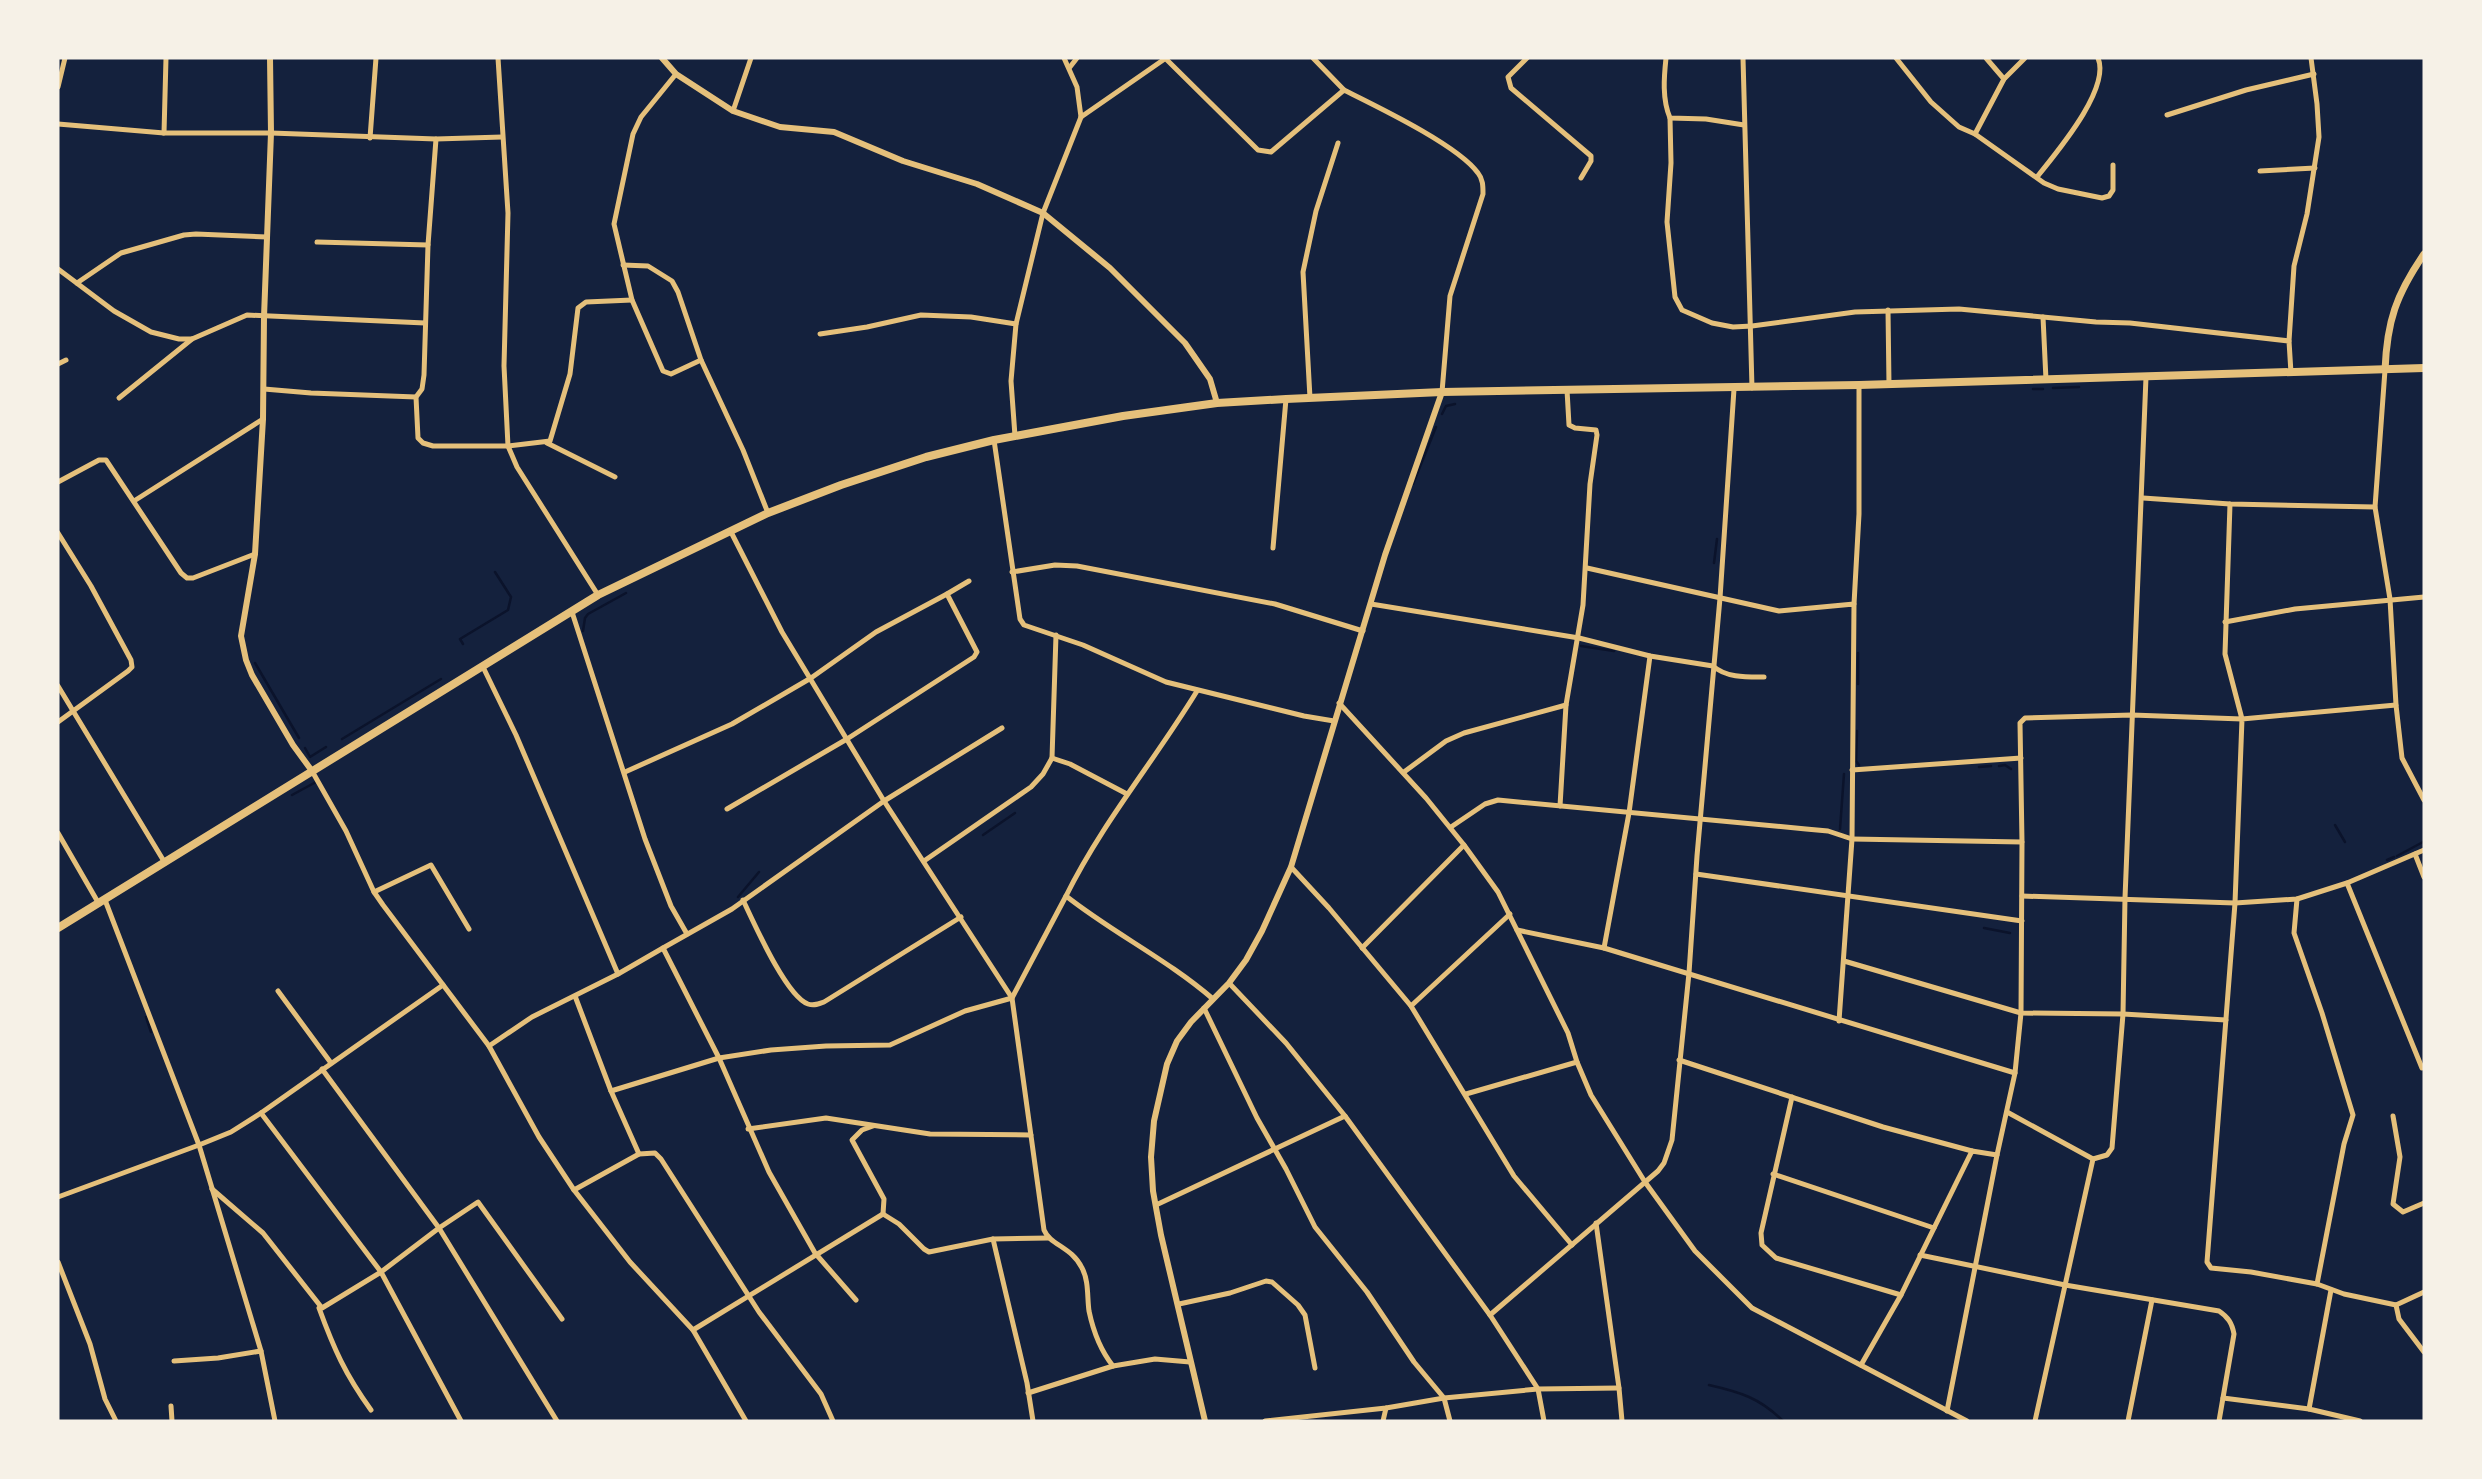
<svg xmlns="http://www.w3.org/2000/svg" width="2482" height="1479" font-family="'Public Sans',sans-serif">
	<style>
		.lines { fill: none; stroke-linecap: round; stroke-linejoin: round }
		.stream { stroke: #0b132b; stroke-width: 2.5 }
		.minor { stroke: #e5c07b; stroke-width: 5 }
		.tertiary { stroke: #e5c07b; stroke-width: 6 }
		.secondary { stroke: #e5c07b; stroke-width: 7 }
		.primary { stroke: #e5c07b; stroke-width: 8 }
	</style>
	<rect width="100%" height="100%" fill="#14213d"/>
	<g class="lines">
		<g class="stream">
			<path d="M2053,388L2079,387"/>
			<path d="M2033,389H2043"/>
			<path d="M1442,414L1446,406L1455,404"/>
			<path d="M1413,484L1436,427"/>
			<path d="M1714,563L1717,539"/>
			<path d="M583,631L585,618L588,614L626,593"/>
			<path d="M463,644L460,639L508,610L511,597L495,572"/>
			<path d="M1581,646L1614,651"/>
			<path d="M255,663L299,738"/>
			<path d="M1858,684V653"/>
			<path d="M1857,731L1856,761L1859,765"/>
			<path d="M342,739L441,679"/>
			<path d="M305,748L310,757L326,747"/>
			<path d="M1999,766L2005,765L2011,769"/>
			<path d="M1979,767L1991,766"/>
			<path d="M292,795L316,782"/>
			<path d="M2335,825L2345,842"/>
			<path d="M1840,829L1844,774"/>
			<path d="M983,835L1015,813"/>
			<path d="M2397,856L2423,842"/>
			<path d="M2387,860L2394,857"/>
			<path d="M738,897L759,872"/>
			<path d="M1984,928L2010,933"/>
			<path d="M146,1017L151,1032"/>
			<path d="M1709,1385C1740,1392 1760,1398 1783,1421"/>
		</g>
		<g class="minor">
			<path d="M498,58L508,213L504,366L508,446L517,467L598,595"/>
			<path d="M1165,58L1258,150L1271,152L1344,90C1376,106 1458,145 1478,173C1483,179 1483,186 1483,194L1450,296L1442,392"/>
			<path d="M1313,58L1344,90"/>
			<path d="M1527,58L1508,77L1511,88L1591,156V161L1581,178"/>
			<path d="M1666,58C1664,77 1662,99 1670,118L1706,119L1744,125"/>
			<path d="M1743,58L1752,388"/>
			<path d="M1896,58L1931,102L1959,127L1975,134L2044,183L2058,189L2102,198L2109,196L2113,190V165"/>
			<path d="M1986,58L2004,79"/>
			<path d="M1070,67L1077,58"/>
			<path d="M676,74L641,117L633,134L614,224L632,300L663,371L671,374L701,360"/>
			<path d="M58,87L65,58"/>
			<path d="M733,111L751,58"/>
			<path d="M2167,115L2246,90L2314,74"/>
			<path d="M1081,117L1166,58"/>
			<path d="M1670,118L1671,163L1667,222L1675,297L1682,310L1712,323L1733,327L1752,326L1855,312L1959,309L2096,322L2130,323L2289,341L2291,373"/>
			<path d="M58,124L164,133H271L436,139L502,137"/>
			<path d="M164,133L166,58"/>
			<path d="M1975,134L2004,79L2025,58"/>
			<path d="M370,138L376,58"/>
			<path d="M436,139L428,245L424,375L422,389L416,397L418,438L423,443L433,446H508L550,441L570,374L578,308L586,302L632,300"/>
			<path d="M2260,171L2315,168"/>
			<path d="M2037,177C2056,153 2111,89 2098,58"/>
			<path d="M317,242L428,245"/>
			<path d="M623,265L648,266L672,281L678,292L701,360L743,450L768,513"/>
			<path d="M58,269L114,311L151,332L179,339H192L247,315L425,323"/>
			<path d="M77,283L121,253L184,235L196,234L267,237"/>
			<path d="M1888,310L1889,385"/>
			<path d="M2043,317L2046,380"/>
			<path d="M820,334L867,327L921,315L971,317L1016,324"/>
			<path d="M2289,341L2294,266L2307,214L2319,137L2317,104L2311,58"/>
			<path d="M58,364L66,360"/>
			<path d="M2385,370L2375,507L2390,599L2396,705L2402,758L2424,800"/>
			<path d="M264,389L311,393L416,397"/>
			<path d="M119,398L192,339"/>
			<path d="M1310,398L1303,272L1316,211L1338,143"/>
			<path d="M1015,436L1011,381L1016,324L1043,213L1081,117L1077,87L1064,58"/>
			<path d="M994,440L1020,619L1024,625L1083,645L1166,682L1304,716L1334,721"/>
			<path d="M547,443L615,477"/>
			<path d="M58,482L99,460H106L181,573L187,578H193L255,554"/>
			<path d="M2143,498L2230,504L2375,507"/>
			<path d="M134,501L263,419"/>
			<path d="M731,532L782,632L884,801L1012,998L1044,1230C1050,1245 1072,1247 1082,1268C1089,1281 1087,1297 1089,1311C1093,1330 1101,1351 1113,1366L1155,1359L1190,1362"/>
			<path d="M58,533L91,586L131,660L132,667L128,671L58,722"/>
			<path d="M1273,548L1286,399"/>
			<path d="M1587,568L1779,611L1854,604L1852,839L1839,1021"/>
			<path d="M1012,572L1055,565L1077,566L1275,604L1363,631"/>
			<path d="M1371,604L1579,638L1650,656L1713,666C1726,678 1748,677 1764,677"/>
			<path d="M1854,604L1859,514V385"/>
			<path d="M572,612L645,839L671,906L687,934"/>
			<path d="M2225,622L2295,609L2424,597"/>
			<path d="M1650,656L1629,813L1604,948L2015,1073"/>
			<path d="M483,667L516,735L618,974"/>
			<path d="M58,686L165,863"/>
			<path d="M1197,691C1155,760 1102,823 1066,896C1113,933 1168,960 1213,999"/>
			<path d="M1339,703L1426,798L1464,845L1498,892L1568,1033L1577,1062L1591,1095L1645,1182L1695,1251L1752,1308L1967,1421"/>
			<path d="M2396,705L2242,719L2235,903L2207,1262L2211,1268L2251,1272L2317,1284L2344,1294L2396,1305L2424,1292"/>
			<path d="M1052,758L1056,635"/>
			<path d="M1852,770L2021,758"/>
			<path d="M312,771L346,831L374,892L383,905L489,1046L539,1137L574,1190L630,1262L693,1330L746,1421"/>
			<path d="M625,772L732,724L811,678L876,632L947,594"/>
			<path d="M1404,772L1446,741L1464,733L1566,705"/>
			<path d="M1560,806L1566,705L1583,605L1590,484L1597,435L1596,430L1575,428L1569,425L1567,390"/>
			<path d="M727,809L847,739L974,657L977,652L947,594L969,581"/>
			<path d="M1451,827L1485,804L1498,800L1806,829L1828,831L1852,839L2022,842"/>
			<path d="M58,833L99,904"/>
			<path d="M2415,854L2424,877"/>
			<path d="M924,861L1031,787L1043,774L1052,758L1070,764L1127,794"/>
			<path d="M1291,867L1329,908L1411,1006L1514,1176L1572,1245"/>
			<path d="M1696,874L2022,921"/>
			<path d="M2347,883L2422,1068"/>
			<path d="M374,892L431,865L469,929"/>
			<path d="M2022,896L2235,903L2297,899L2347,883L2424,850"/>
			<path d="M2297,899L2294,933L2322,1013L2353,1115L2344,1144L2317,1284"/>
			<path d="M105,900L199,1145L261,1351L275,1421"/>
			<path d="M743,900C754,923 786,996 808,1004C814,1006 819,1004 824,1002L961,917"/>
			<path d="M1517,930L1604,948"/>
			<path d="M663,948L732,909L884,801L1002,728"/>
			<path d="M1362,948L1464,845"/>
			<path d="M1844,961L2021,1013L2123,1014L2226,1020"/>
			<path d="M1229,983L1286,1043L1345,1116L1490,1315L1538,1389L1544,1421"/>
			<path d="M278,991L331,1063"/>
			<path d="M575,996L611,1091L639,1154"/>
			<path d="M1411,1006L1510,914"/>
			<path d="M1204,1008L1257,1118L1286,1169L1315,1227L1367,1292L1414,1362L1444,1398L1450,1421"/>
			<path d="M489,1046L532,1017L618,974L663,948L719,1058L769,1172L815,1253L856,1300"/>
			<path d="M1679,1060L1883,1127L1972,1151"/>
			<path d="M322,1069L439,1228L557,1421"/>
			<path d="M611,1091L719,1058L771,1050L826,1046L890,1045L965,1011L1012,998L1066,896"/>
			<path d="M1466,1094L1577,1062"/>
			<path d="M1792,1097L1761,1233L1762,1245L1776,1258L1901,1295"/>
			<path d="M2007,1112L2093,1159"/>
			<path d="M261,1113L381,1272L461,1421"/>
			<path d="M2393,1116L2400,1157L2393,1204L2403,1212L2424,1203"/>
			<path d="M873,1126L862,1130L852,1140L884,1199L883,1214"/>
			<path d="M748,1129L826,1118L930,1134L1031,1135"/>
			<path d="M1773,1174L1934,1228"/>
			<path d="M212,1189L263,1233L322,1308L381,1272L439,1228L478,1202L562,1319"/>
			<path d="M574,1190L639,1154L655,1153L661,1159L759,1312L821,1394L833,1421"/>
			<path d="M58,1197L199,1145L231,1132L261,1113L443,985"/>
			<path d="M1156,1205L1345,1116"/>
			<path d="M883,1214L899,1224L924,1249L929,1252L993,1239L1049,1238"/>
			<path d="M1596,1223L1619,1388L1622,1421"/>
			<path d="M993,1239L1027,1383L1033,1421"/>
			<path d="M1920,1255L2065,1285L2219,1311C2228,1317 2232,1323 2234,1334L2219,1421"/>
			<path d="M58,1262L90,1344L105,1399L116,1421"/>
			<path d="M2331,1290L2309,1409L2360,1421"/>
			<path d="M1179,1304L1230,1293L1266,1281L1272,1282L1298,1305L1305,1315L1315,1368"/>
			<path d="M2396,1305L2399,1319L2424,1352"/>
			<path d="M319,1308C334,1349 345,1374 371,1410"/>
			<path d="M1490,1315L1658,1171L1664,1163L1672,1140L1689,973L1697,856L1720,598L1734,389"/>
			<path d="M693,1330L883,1214"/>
			<path d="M174,1361L218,1358L261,1351"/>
			<path d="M1861,1365L1901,1295L1972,1151L1997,1155L2015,1073L2021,1013L2022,842L2020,723L2025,718L2132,715L2242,719L2225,654L2230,504"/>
			<path d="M1028,1393L1113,1366"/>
			<path d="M2223,1398L2309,1409"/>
			<path d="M171,1406L172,1421"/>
			<path d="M1947,1411L1997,1155"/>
			<path d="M1265,1421L1386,1408L1444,1398L1538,1389L1619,1388"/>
			<path d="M1383,1421L1386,1408"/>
			<path d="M2035,1421L2093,1159L2107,1155L2112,1148L2123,1014L2125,898L2146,377"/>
			<path d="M2128,1421L2152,1300"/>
		</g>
		<g class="tertiary">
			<path d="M270,58L271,133L264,317L263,419L255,554L241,636L246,660L252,675L293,745L312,771"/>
			<path d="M662,58L676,74L733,111L780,127L834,132L903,161L977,184L1043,213L1110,268L1185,343L1210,379L1217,403"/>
			<path d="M1205,1421L1161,1235L1153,1191L1151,1157L1154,1121L1167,1064L1177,1041L1191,1022L1229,983L1246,960L1262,931L1291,867L1385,555L1442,392"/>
		</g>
		<path class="secondary" d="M2385,370C2387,321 2396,295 2424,254"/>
		<path class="primary" d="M58,928L598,595L768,513L841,485L926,457L994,440L1123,416L1217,403L1286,399L1442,392L1859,385L2424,368"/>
	</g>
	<rect width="2482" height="1479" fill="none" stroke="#f6f1e7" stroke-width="119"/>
</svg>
